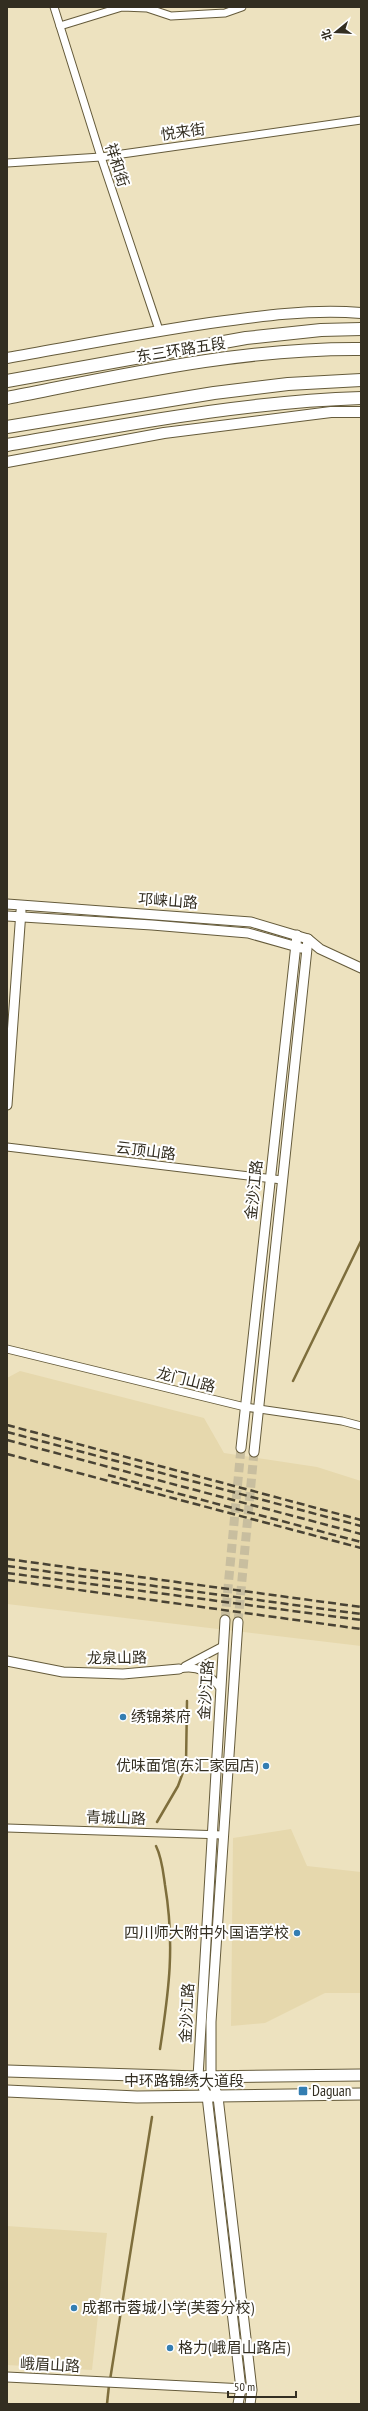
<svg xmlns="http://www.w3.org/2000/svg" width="368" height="2411" font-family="'PT Sans Narrow','Noto Sans SC',sans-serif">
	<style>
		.built { fill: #e6d8ad }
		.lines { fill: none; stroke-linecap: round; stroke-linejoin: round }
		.stream { stroke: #7e6e3c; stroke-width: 2.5 }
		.tertiary-tunnel { stroke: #c8be9f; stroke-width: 9; stroke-dasharray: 9 4.5; stroke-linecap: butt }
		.minor-casing { stroke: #655b3b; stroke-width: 9 }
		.tertiary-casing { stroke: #655b3b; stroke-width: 11 }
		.secondary-casing { stroke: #655b3b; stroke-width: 12 }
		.primary-casing { stroke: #655b3b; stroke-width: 13 }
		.trunk-casing { stroke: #655b3b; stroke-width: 14 }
		.minor { stroke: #fff; stroke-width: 7 }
		.tertiary { stroke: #fff; stroke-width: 9 }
		.secondary { stroke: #fff; stroke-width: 10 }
		.primary { stroke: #fff; stroke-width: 11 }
		.trunk { stroke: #fff; stroke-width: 12 }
		.rail { stroke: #494334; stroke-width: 2.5; stroke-dasharray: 8 4; stroke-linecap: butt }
		.poi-dot { fill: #347eb2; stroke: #fff; stroke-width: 1.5 }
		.labels { text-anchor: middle; stroke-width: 4; stroke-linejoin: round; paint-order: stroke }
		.street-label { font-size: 15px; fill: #332e21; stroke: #fff }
		.poi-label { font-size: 15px; fill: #332e21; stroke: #fff; text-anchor: start }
	</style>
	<rect width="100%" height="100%" fill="#ede2bf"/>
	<g class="built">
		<path d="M20,1371L204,1418L224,1453L317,1467L361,1481V1646L7,1604V1378Z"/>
		<path d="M291,1829L307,1866L361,1872V1993H325L265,2023L231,2026L233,1838Z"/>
		<path d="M7,2226L107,2233L92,2370L7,2365Z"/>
	</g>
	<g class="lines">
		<g class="stream">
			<path d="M293,1381L361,1241"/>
			<path d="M157,1822L178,1786L186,1764L187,1701"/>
			<path d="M156,1846C162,1858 163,1871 165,1885C175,1945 169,1990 160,2049"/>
			<path d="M110,2380L152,2117"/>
			<path d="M107,2404L109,2385"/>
		</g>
		<g class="tertiary-tunnel">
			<path d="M225,1620L241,1448"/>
			<path d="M238,1622L254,1452"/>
		</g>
		<g class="minor-casing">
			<g id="minor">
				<path d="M54,7L101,157L159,330"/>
				<path d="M60,26L122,7L147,8L171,16L225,13L242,7"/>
				<path d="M7,163L101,157L361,120"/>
				<path d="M7,1147L282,1180"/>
				<path d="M7,1349L245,1407L342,1421L361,1426"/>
				<path d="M185,1666L223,1646"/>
				<path d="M179,1669C199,1665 208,1672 220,1688"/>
				<path d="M7,1828L224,1835"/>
			</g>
		</g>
		<g class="tertiary-casing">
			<g id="tertiary">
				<path d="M7,904L251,922L308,939L320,949L361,968"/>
				<path d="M7,916L152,925L248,933L301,948"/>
				<path d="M7,1105L21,911"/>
				<path d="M241,1448L297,935"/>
				<path d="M254,1452L308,939"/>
				<path d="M225,1620L198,2077L207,2096L241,2389L238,2404"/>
				<path d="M238,1622L211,2022V2077L218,2097L252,2390L250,2404"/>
				<path d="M7,1661L63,1672L123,1674L179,1669"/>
				<path d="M7,2377L245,2389"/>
			</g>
		</g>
		<g class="secondary-casing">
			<g id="secondary">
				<path d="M7,358C75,346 142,333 210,323C260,316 310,309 361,313"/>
				<path d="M7,462L164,433L331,412H361"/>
			</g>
		</g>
		<g class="primary-casing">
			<g id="primary">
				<path d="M7,2071L198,2077L361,2075"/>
				<path d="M7,2091L137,2097L361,2094"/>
			</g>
		</g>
		<g class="trunk-casing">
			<g id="trunk">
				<path d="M7,381L246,338L321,330L361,329"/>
				<path d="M7,398C124,375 241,348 361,349"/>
				<path d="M7,427L214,393L288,384L361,380"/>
				<path d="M7,445C125,425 241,402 361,398"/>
			</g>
		</g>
		<use href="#minor" class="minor"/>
		<use href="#tertiary" class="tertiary"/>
		<use href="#secondary" class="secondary"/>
		<use href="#primary" class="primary"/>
		<use href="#trunk" class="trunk"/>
		<g class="rail">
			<path d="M7,1425L361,1520"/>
			<path d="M7,1432L361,1526"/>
			<path d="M7,1440L361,1534"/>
			<path d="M7,1454L361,1548"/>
			<path d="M108,1475L361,1542"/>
			<path d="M7,1559L361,1607"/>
			<path d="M7,1566L361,1614"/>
			<path d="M7,1573L361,1620"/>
			<path d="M7,1580L361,1629"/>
		</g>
	</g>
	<g class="poi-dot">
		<circle cx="123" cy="1717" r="4"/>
		<circle cx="266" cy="1766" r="4"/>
		<circle cx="297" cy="1933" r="4"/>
		<rect x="298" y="2086" width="10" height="10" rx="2"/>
		<circle cx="74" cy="2308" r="4"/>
		<circle cx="170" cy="2348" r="4"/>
	</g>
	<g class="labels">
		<g class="street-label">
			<text transform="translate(183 132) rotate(-8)" y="5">悦来街</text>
			<text transform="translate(117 165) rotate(72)" y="5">祥和街</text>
			<text transform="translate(181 350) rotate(-9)" y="5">东三环路五段</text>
			<text transform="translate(168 901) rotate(4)" y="5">邛崃山路</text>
			<text transform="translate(146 1151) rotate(7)" y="5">云顶山路</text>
			<text transform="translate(254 1190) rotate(-84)" y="5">金沙江路</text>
			<text transform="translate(186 1380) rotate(14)" y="5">龙门山路</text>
			<text transform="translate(117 1658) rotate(-1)" y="5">龙泉山路</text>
			<text transform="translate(206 1690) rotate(-86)" y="5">金沙江路</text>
			<text transform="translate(116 1818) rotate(2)" y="5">青城山路</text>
			<text transform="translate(187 2013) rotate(-87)" y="5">金沙江路</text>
			<text x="184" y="2086">中环路锦绣大道段</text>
			<text transform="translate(50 2365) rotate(3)" y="5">峨眉山路</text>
		</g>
		<g class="poi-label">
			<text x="131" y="1722">绣锦茶府</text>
			<text x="258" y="1771" text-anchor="end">优味面馆(东汇家园店)</text>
			<text x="289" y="1938" text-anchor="end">四川师大附中外国语学校</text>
			<text x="312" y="2096">Daguan</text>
			<text x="82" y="2313">成都市蓉城小学(芙蓉分校)</text>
			<text x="178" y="2353">格力(峨眉山路店)</text>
		</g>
	</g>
	<rect width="368" height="2411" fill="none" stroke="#332e21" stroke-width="16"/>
	<g transform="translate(336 32) rotate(252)" stroke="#ffffff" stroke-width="3" paint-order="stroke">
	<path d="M0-3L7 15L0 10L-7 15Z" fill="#332e21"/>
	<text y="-6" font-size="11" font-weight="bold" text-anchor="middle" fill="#332e21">北</text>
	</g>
	<path d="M228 2391v6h68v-6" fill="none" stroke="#332e21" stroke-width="2"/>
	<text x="234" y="2391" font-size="12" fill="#332e21" stroke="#ffffff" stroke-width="3" paint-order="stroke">50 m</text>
</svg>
